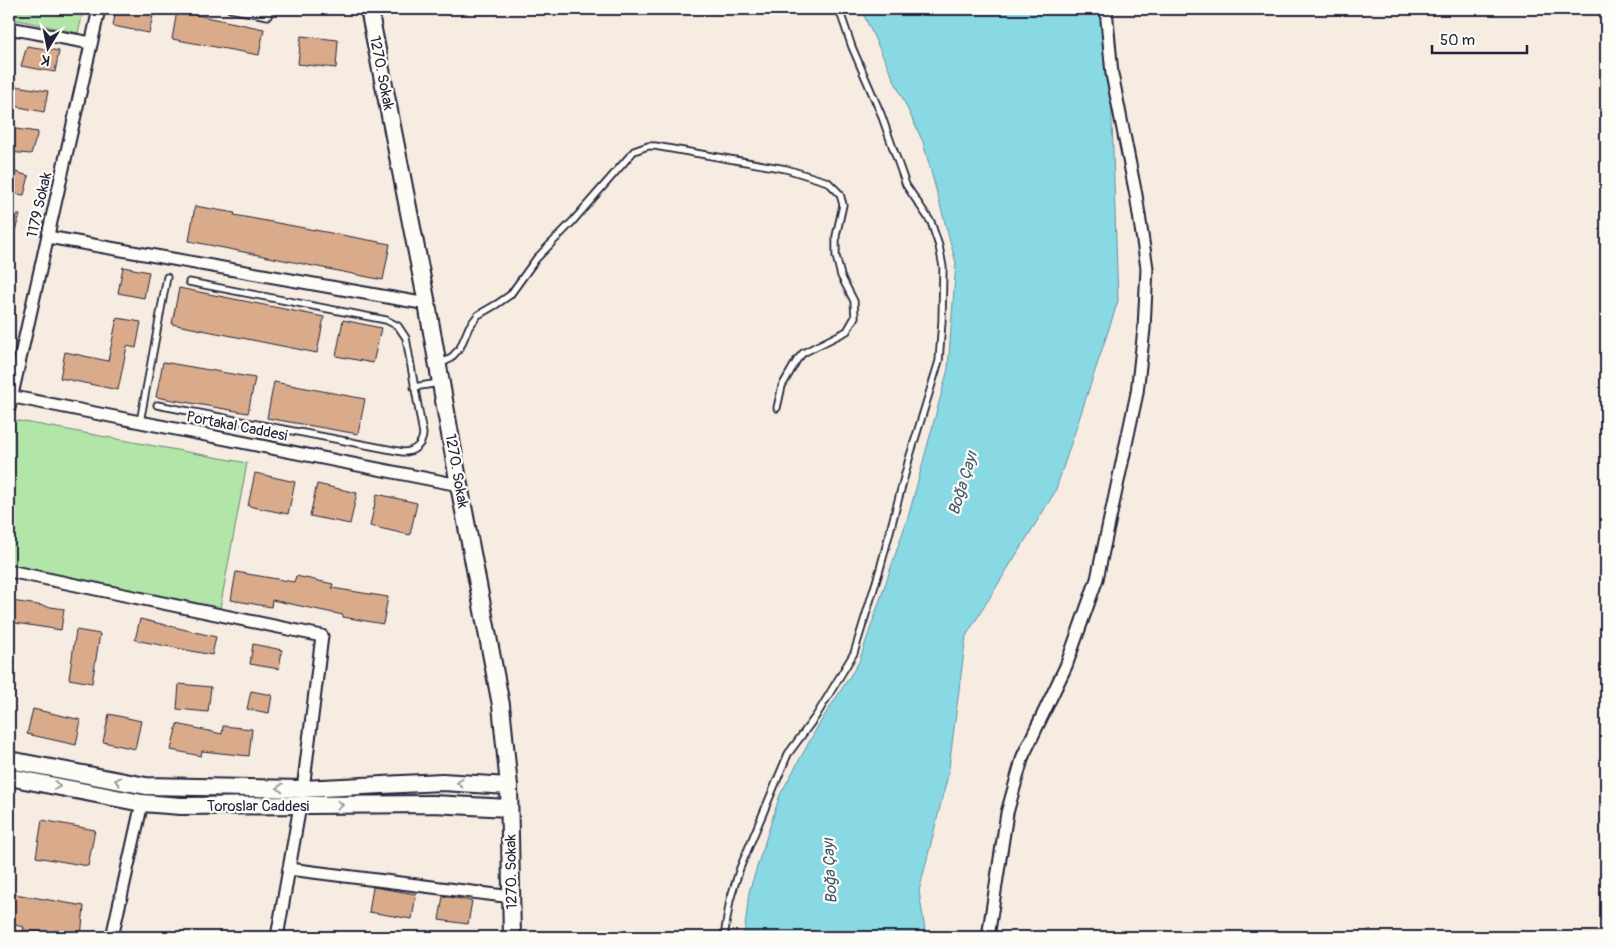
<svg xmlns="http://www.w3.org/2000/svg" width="1615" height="946" font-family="Pangolin,sans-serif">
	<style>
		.green { fill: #b1e6a8; stroke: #6a8472 }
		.water { fill: #89d9e5; stroke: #6090a1 }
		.building { fill: #daab8b; stroke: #22223b }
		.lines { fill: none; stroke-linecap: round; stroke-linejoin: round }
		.lane-casing { stroke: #22223b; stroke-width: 9 }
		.street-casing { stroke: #22223b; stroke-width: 15 }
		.secondary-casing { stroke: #22223b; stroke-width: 20 }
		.lane { stroke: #fdfcf7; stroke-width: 5.5 }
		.street { stroke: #fdfcf7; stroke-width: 11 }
		.secondary { stroke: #fdfcf7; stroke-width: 16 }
		.oneway { stroke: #9a9aa2 }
		.labels { text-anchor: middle; stroke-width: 4.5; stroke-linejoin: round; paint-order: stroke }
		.street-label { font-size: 15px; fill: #22223b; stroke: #fdfcf7 }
		.water-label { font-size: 16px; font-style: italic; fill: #41596e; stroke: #fdfcf7 }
	</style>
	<rect width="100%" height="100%" fill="#f6ece1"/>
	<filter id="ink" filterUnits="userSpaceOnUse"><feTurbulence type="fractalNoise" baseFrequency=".02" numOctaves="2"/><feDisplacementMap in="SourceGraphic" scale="10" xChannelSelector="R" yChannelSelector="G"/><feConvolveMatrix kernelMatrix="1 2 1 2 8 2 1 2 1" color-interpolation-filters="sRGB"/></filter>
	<g filter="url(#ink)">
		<g class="green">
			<path d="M9,9H84L78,33L9,18Z"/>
			<path d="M14,420L247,463L220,608L9,564V443Z"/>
		</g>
		<path class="water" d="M861,9H1100L1111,91L1118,301L1055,492L966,636L948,775L919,891L926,937H744L749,892L780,795L818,726L859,662L909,514L948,369L956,263L923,142Z"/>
		<g class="building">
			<path d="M116,9H142L154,11L149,33L113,26Z"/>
			<path d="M177,11L264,29L259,55L172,39Z"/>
			<path d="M301,36L338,40L336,68L298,64Z"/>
			<path d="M27,46L59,51L55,72L21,66Z"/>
			<path d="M9,85L48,91L44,112L9,105Z"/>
			<path d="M9,128L38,132L31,154L9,152Z"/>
			<path d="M9,170L29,176L24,195L9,193Z"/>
			<path d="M195,206L235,213L234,215L390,244L383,280L189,241Z"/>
			<path d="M9,213L20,215L11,243H9Z"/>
			<path d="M123,267L149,272L144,298L118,293Z"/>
			<path d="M179,288L324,317L317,353L172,324Z"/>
			<path d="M117,318L141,322L136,348L127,346L118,390L60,378L65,352L108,361Z"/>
			<path d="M343,320L381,328L373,363L336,356Z"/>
			<path d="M163,362L255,378L248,413L156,397Z"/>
			<path d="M274,382L365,399L358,434L267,418Z"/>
			<path d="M255,473L295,482L288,514L248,506Z"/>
			<path d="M317,484L357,493L350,524L310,516Z"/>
			<path d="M377,494L417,503L410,535L370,526Z"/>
			<path d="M236,572L294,582L296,576L333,584L332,588L388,597L383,624L343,617V615L272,600L271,607L231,600Z"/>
			<path d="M12,601L64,609L61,630L9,622Z"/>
			<path d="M140,619L216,637L212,655L135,640Z"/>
			<path d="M76,630L100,634L92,683L69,679Z"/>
			<path d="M253,644L282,650L279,669L250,664Z"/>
			<path d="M179,684L211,687L208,712L177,709Z"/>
			<path d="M251,691L272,695L269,713L247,709Z"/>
			<path d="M33,709L81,720L76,745L27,734Z"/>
			<path d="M109,714L141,721L135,749L103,742Z"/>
			<path d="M177,724L222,734L223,726L252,729L249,756L202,751L201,756L171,750Z"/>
			<path d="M42,820L95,830L88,866L36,857Z"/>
			<path d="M373,887L416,894L412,919L369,912Z"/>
			<path d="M9,893L84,906L81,937L23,930L24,927L9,924Z"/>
			<path d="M443,896L472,901L468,924L439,920Z"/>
		</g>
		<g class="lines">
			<g class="lane-casing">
				<g id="lane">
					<path d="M230,9L268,16L270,9"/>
					<path d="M440,364L450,359L460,348L469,327L478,315L497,304L510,295L536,259L572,222L634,151L648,146H655L786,169L828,182L840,194L843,205L836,236V256L841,276L854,301L855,317L847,331L803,353L797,360L782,386L777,408"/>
					<path d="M414,387L439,383"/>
					<path d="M157,405L403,452C414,452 422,445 423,434L406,338L398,326L386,320L189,282"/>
					<path d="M140,422L167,277"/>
					<path d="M724,937L730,900L740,868L788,754L816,716L854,653L880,569L909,459L939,361L942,321L943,267L939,246L931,222L906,185L881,114L852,47L839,9"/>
				</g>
			</g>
			<g class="street-casing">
				<g id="street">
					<path d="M9,28L91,43"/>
					<path d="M48,237L427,304"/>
					<path d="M9,396L459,485"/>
					<path d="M9,408L99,9"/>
					<path d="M9,571L322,636L303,789"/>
					<path d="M289,869L512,897"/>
					<path d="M112,937L142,803"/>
					<path d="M277,937L300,806"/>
					<path d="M988,937L1007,813L1023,756L1066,666L1097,579L1137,393L1144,329L1147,268L1136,195L1112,74L1106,9"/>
				</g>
			</g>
			<g class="secondary-casing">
				<g id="secondary">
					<path d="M369,9L427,304L459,485L501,705L509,786L512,937"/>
					<path d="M9,760L146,786L303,789L442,782L509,786"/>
					<path d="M9,777L142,803L181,806L433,804L509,808"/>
				</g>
			</g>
			<use href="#lane" class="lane"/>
			<use href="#street" class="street"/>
			<use href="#secondary" class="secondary"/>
		</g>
		<defs><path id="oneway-chevron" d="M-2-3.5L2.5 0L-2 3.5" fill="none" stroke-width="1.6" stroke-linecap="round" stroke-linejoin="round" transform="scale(1.25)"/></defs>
		<g class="oneway">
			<use href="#oneway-chevron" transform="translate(118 781) rotate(-169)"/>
			<use href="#oneway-chevron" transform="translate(460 783) rotate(-177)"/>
			<use href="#oneway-chevron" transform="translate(57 786) rotate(11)"/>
			<use href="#oneway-chevron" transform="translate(280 788) rotate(-179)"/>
			<use href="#oneway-chevron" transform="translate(340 805) rotate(-1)"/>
		</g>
	</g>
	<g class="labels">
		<g class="street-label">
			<text transform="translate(382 73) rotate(79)" y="5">1270. Sokak</text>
			<text transform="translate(39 205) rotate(-77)" y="5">1179 Sokak</text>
			<text transform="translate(237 426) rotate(11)" y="5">Portakal Caddesi</text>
			<text transform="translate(457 471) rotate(80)" y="5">1270. Sokak</text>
			<text x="258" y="811">Toroslar Caddesi</text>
			<text transform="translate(511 872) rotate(-91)" y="5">1270. Sokak</text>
		</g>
		<g class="water-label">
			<text transform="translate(962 483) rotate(-73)" y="6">Boğa Çayı</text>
			<text transform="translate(829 871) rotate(-93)" y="6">Boğa Çayı</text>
		</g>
	</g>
	<rect width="1615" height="946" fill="none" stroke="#fdfcf7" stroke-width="30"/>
	<rect x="15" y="15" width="1585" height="916" fill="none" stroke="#22223b" stroke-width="2" filter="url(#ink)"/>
	<g transform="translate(48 48) rotate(190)" stroke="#fdfcf7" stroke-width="4" paint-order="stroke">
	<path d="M0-4L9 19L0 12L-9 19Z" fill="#22223b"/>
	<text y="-8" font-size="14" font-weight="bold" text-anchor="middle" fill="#22223b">K</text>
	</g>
	<path d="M1432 45v8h95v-8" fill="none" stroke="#22223b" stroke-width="2.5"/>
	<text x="1440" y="45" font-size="15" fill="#22223b" stroke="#fdfcf7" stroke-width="4" paint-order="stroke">50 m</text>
</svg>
